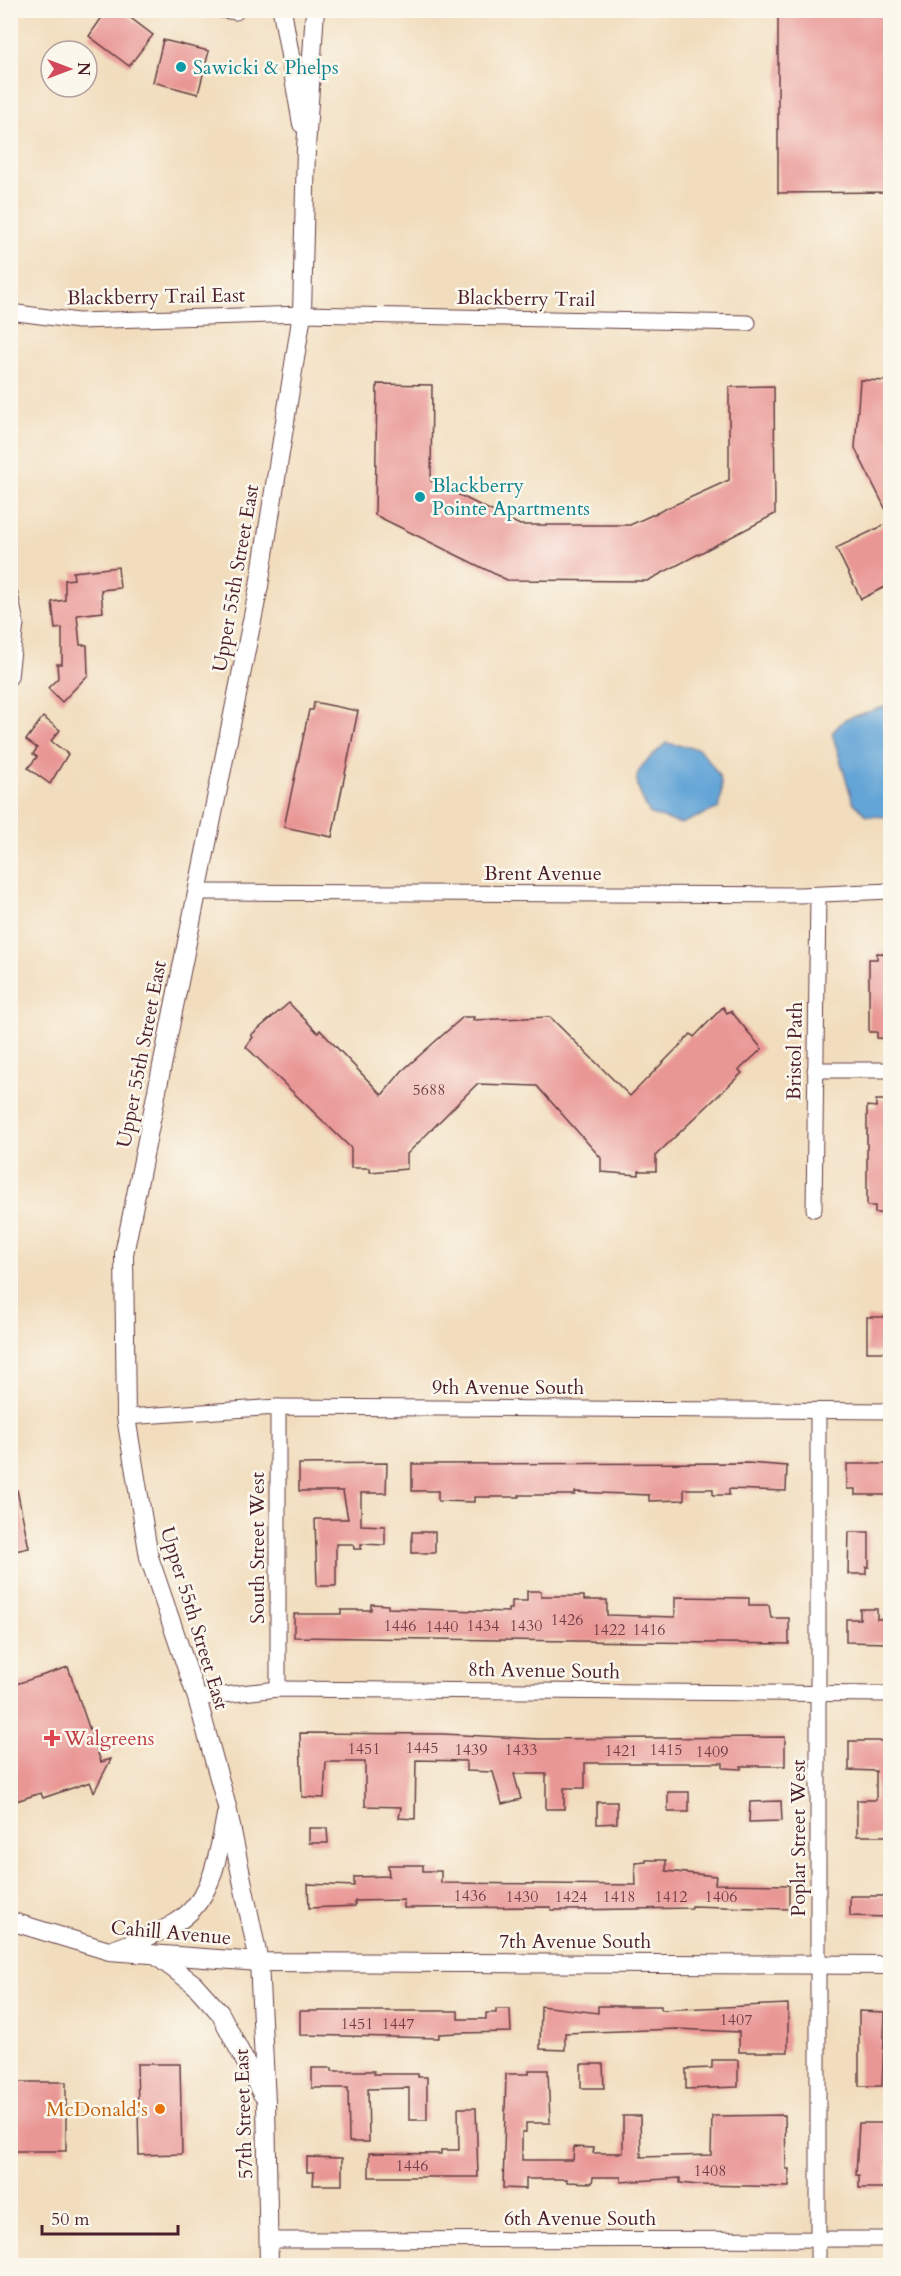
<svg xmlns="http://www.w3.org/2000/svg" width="901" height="2276" font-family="Cardo,serif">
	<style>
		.water { fill: #64a5d7; stroke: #576281; stroke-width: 1.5 }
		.building { fill: #e99795 }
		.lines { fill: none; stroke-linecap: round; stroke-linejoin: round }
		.minor-casing { stroke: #633c41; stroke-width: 17 }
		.tertiary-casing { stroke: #633c41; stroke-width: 20 }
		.minor { stroke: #fff; stroke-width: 15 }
		.tertiary { stroke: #fff; stroke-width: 18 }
		.culture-dot { fill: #0f9aa8; stroke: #fbf7ec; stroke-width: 2 }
		.health-dot { fill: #e0444e; stroke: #fbf7ec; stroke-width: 2 }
		.food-dot { fill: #e8710a; stroke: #fbf7ec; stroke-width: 2 }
		.labels { text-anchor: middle; stroke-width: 5; stroke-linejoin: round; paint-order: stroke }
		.number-label { font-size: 16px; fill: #723d46 }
		.culture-label { font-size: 20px; fill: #0d838f; stroke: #fbf7ec; text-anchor: start }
		.street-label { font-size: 20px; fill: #4a1f2b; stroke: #fbf7ec }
		.health-label { font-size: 20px; fill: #be3a42; stroke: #fbf7ec; text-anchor: start }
		.food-label { font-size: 20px; fill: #c56008; stroke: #fbf7ec; text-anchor: end }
	</style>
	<rect width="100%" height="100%" fill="#fbf7ec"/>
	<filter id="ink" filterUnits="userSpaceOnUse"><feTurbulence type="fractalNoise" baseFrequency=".0167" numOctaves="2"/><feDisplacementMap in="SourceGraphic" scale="12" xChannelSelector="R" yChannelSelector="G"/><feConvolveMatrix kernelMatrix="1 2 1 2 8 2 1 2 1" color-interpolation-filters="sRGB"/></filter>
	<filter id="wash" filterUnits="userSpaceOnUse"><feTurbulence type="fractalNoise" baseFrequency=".008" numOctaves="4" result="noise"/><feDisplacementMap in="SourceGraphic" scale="24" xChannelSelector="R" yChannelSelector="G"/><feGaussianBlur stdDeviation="1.35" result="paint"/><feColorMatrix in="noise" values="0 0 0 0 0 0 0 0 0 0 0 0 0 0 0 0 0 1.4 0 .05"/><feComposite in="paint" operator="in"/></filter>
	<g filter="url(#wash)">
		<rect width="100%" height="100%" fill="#f1ddbd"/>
		<g class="water">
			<path d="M890,705V817L867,816L853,802L832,733L845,719Z"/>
			<path d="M666,743L699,749C718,773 726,776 719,808L681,824L650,814C628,772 634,773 666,743Z"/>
		</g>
		<g id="blocks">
			<g class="building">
				<path d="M107,10H120L153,35L129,66L89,36Z"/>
				<path d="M778,10H891V192L778,193Z"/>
				<path d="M163,40L209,51L198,94L153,82Z"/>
				<path d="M860,380L891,381V520L855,448Z"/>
				<path d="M377,384L432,385L431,481L520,525H630L729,480V387L774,386L775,514L647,581L507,580L375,515Z"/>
				<path d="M891,522V584L861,599L836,548Z"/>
				<path d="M118,567L120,588L101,590L103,612L77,615L80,645H87L88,675L62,702L48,688L58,678L57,664H62V628L55,629L52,602L65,600V580L74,579L73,572Z"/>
				<path d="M314,702L358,711L332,837L284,827L309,710H313Z"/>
				<path d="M43,717L60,730L51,741L68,754L50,784L28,768L37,757L33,754L37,748L26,740Z"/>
				<path d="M877,953L891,954V1039L877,1038V1032H869V959H877Z"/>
				<path d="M289,1003L318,1033L320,1030L382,1095L402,1071L463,1017H474L473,1020L550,1017L630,1096L691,1034L694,1037L723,1007L727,1013L731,1011L762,1049L739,1070L742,1073L656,1155V1171H639V1175L601,1172V1158L537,1086L477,1084L407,1154V1169L370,1172V1168H351V1148L246,1047L253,1037L251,1035Z"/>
				<path d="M876,1100H891V1213H875V1206H867V1106L876,1107Z"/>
				<rect x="867" y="1317" width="24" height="35"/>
				<path d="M387,1463L386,1493H361V1525L385,1526V1545L361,1544V1549H354L353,1544H336V1586H317L315,1519H348L343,1491H299V1464Z"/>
				<path d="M747,1463L787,1466L786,1491L729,1489V1495H713V1489H684V1500L649,1501V1495L575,1492V1495H519V1497H474V1502L438,1501V1491H412V1464Z"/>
				<path d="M847,1464H888V1495H855V1489H847Z"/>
				<path d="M17,1490L29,1548L10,1552V1491Z"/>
				<rect x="412" y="1532" width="23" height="21"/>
				<path d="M849,1532H869V1567H866V1574H848Z"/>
				<path d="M527,1591H541V1596H584V1600H607V1615L675,1617V1597L749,1598V1605H769L771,1618H789V1644L294,1637V1614H341V1610H371V1604L388,1605V1608L508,1612V1609H512V1601H527Z"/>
				<path d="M860,1609H877V1619H888L887,1643L846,1642V1619H860Z"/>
				<path d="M68,1667L101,1762L111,1759L94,1792L90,1782L43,1798L41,1793L13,1802L10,1794V1686Z"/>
				<path d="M300,1733L443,1734L540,1739L785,1737V1766H741V1769L723,1768V1763H585V1788H564V1809H546V1774H514L521,1799L502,1804L493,1772L466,1771V1761L416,1760L415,1819L399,1818L401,1807L365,1806V1762H326L324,1798L302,1797Z"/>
				<path d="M849,1741H891V1814L887,1836H857V1800H876V1771L849,1770Z"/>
				<rect x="668" y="1792" width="21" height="20"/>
				<path d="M781,1801L782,1821L749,1822L750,1802Z"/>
				<path d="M597,1802H617V1823L597,1824Z"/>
				<path d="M309,1828H327L328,1843H309Z"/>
				<path d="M646,1860H666V1871L716,1876L715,1884L789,1885V1909L692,1906V1908L569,1910H551V1907L404,1908V1900L355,1901V1906L309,1908L308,1884L354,1886V1877L389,1876L388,1865H423V1871H441V1883L636,1885L635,1863L646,1862Z"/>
				<path d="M850,1896H891V1917L850,1916Z"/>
				<path d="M788,2004V2052H739V2032L677,2029L565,2033V2050L540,2049L541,2006L598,2013V2006H661V2010Z"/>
				<path d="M496,2009H510L511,2032L458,2033L439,2034V2038L300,2035V2011H458V2019H486V2013H496Z"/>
				<path d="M859,2011L885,2012L882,2086H859Z"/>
				<path d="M712,2060H738V2087L686,2089V2069L712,2068Z"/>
				<path d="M137,2064H180L182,2154L139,2155Z"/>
				<path d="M581,2064H603L604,2088H581Z"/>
				<path d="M312,2068H332V2071H374V2074H418V2077H427V2120H409V2088L368,2089L369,2142H349L348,2088H312Z"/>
				<path d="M529,2070H548L550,2123H526V2132H522V2160H573L574,2147L594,2148L593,2153H623V2116H640L641,2157L711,2155L712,2116L785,2115L786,2169H789V2187L698,2185L680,2183V2178L621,2182V2177H593L592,2183L567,2182V2179H526V2189L503,2188L506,2074H529Z"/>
				<rect x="10" y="2082" width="56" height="69"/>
				<path d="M458,2108H476L478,2177H369V2153L441,2154V2150H459Z"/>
				<path d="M859,2123H890L886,2188H859V2175H856Z"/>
				<path d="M307,2157L342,2158V2185H313L314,2172H307Z"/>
			</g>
		</g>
	</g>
	<g filter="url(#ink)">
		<use href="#blocks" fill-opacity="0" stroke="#633c41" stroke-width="1.5"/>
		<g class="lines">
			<g class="minor-casing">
				<g id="minor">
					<path d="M222,10L236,12"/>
					<path d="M10,312L78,321L302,314L748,323"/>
					<path d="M10,594L16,623L10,677"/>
					<path d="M196,892L800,895L890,891"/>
					<path d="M815,1070H890"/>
					<path d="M814,1209L818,895"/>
					<path d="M278,1407V1689"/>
					<path d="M126,1417L278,1407L890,1411"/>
					<path d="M197,1698L278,1689L890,1694"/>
					<path d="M269,2240L890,2239"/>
					<path d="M818,2266V1411"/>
				</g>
			</g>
			<g class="tertiary-casing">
				<g id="tertiary">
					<path d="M282,10L302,124"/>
					<path d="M10,1921L109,1951L259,1962L890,1965"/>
					<path d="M113,1950C133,1942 156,1935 174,1924C213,1901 218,1856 226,1815"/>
					<path d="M155,1955L194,1984L220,2013L262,2094"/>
					<path d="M269,2266L266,2102L259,1962L227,1807L197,1698L149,1557L126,1417L124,1254L259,586L302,314L306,148L315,10"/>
				</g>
			</g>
			<use href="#minor" class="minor"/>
			<use href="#tertiary" class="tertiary"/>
		</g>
	</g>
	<g class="culture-dot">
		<circle cx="181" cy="67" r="6"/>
		<circle cx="420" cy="497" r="6"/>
	</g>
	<path class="health-dot" d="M49 1729h6v6h6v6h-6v6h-6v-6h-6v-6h6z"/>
	<circle class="food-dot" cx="160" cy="2109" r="6"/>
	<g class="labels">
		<g class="number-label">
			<text x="429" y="1095">5688</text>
			<text x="567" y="1625">1426</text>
			<text x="400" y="1631">1446</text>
			<text x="483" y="1631">1434</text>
			<text x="526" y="1631">1430</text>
			<text x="442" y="1632">1440</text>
			<text x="609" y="1635">1422</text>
			<text x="649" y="1635">1416</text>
			<text x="422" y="1753">1445</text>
			<text x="364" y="1754">1451</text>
			<text x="471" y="1755">1439</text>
			<text x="521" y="1755">1433</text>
			<text x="666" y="1755">1415</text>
			<text x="621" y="1756">1421</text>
			<text x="712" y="1757">1409</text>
			<text x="470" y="1901">1436</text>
			<text x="522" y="1902">1430</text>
			<text x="571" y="1902">1424</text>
			<text x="619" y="1902">1418</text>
			<text x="671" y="1902">1412</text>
			<text x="721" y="1902">1406</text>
			<text x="736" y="2025">1407</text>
			<text x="357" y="2029">1451</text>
			<text x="398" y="2029">1447</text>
			<text x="412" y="2171">1446</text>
			<text x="710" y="2176">1408</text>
		</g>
		<g class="culture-label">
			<text x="193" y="74">Sawicki &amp; Phelps</text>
			<text x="432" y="492">Blackberry<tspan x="432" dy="23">Pointe Apartments</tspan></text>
		</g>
		<g class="street-label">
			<text transform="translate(156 296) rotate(-1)" y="7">Blackberry Trail East</text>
			<text transform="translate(526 298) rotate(1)" y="7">Blackberry Trail</text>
			<text transform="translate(235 578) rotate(-80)" y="7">Upper 55th Street East</text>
			<text x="543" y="880">Brent Avenue</text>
			<text transform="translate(794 1051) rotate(-89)" y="7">Bristol Path</text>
			<text transform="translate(141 1054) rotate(-79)" y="7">Upper 55th Street East</text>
			<text x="508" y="1394">9th Avenue South</text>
			<text transform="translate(257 1548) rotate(-90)" y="7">South Street West</text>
			<text transform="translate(195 1618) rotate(73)" y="7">Upper 55th Street East</text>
			<text transform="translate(544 1670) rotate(1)" y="7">8th Avenue South</text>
			<text transform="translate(798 1838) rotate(-90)" y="7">Poplar Street West</text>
			<text transform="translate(171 1932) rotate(5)" y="7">Cahill Avenue</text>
			<text x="575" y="1948">7th Avenue South</text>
			<text transform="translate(243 2114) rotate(-92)" y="7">57th Street East</text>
			<text x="580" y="2225">6th Avenue South</text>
		</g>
		<g class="health-label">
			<text x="64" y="1745">Walgreens</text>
		</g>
		<g class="food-label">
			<text x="148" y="2116">McDonald's</text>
		</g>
	</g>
	<rect width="901" height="2276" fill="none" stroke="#fbf7ec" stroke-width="36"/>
	<g transform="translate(69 69) rotate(90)"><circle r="28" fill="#fbf7ec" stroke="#b4a19f" stroke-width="1.5"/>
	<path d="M0-4.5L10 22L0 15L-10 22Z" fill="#d1495b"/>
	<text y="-9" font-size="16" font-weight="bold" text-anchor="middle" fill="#4a1f2b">N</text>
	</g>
	<path d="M42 2225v9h136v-9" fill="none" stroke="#4a1f2b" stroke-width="3"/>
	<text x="51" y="2225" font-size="18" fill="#4a1f2b" stroke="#fbf7ec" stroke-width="4.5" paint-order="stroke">50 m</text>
</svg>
